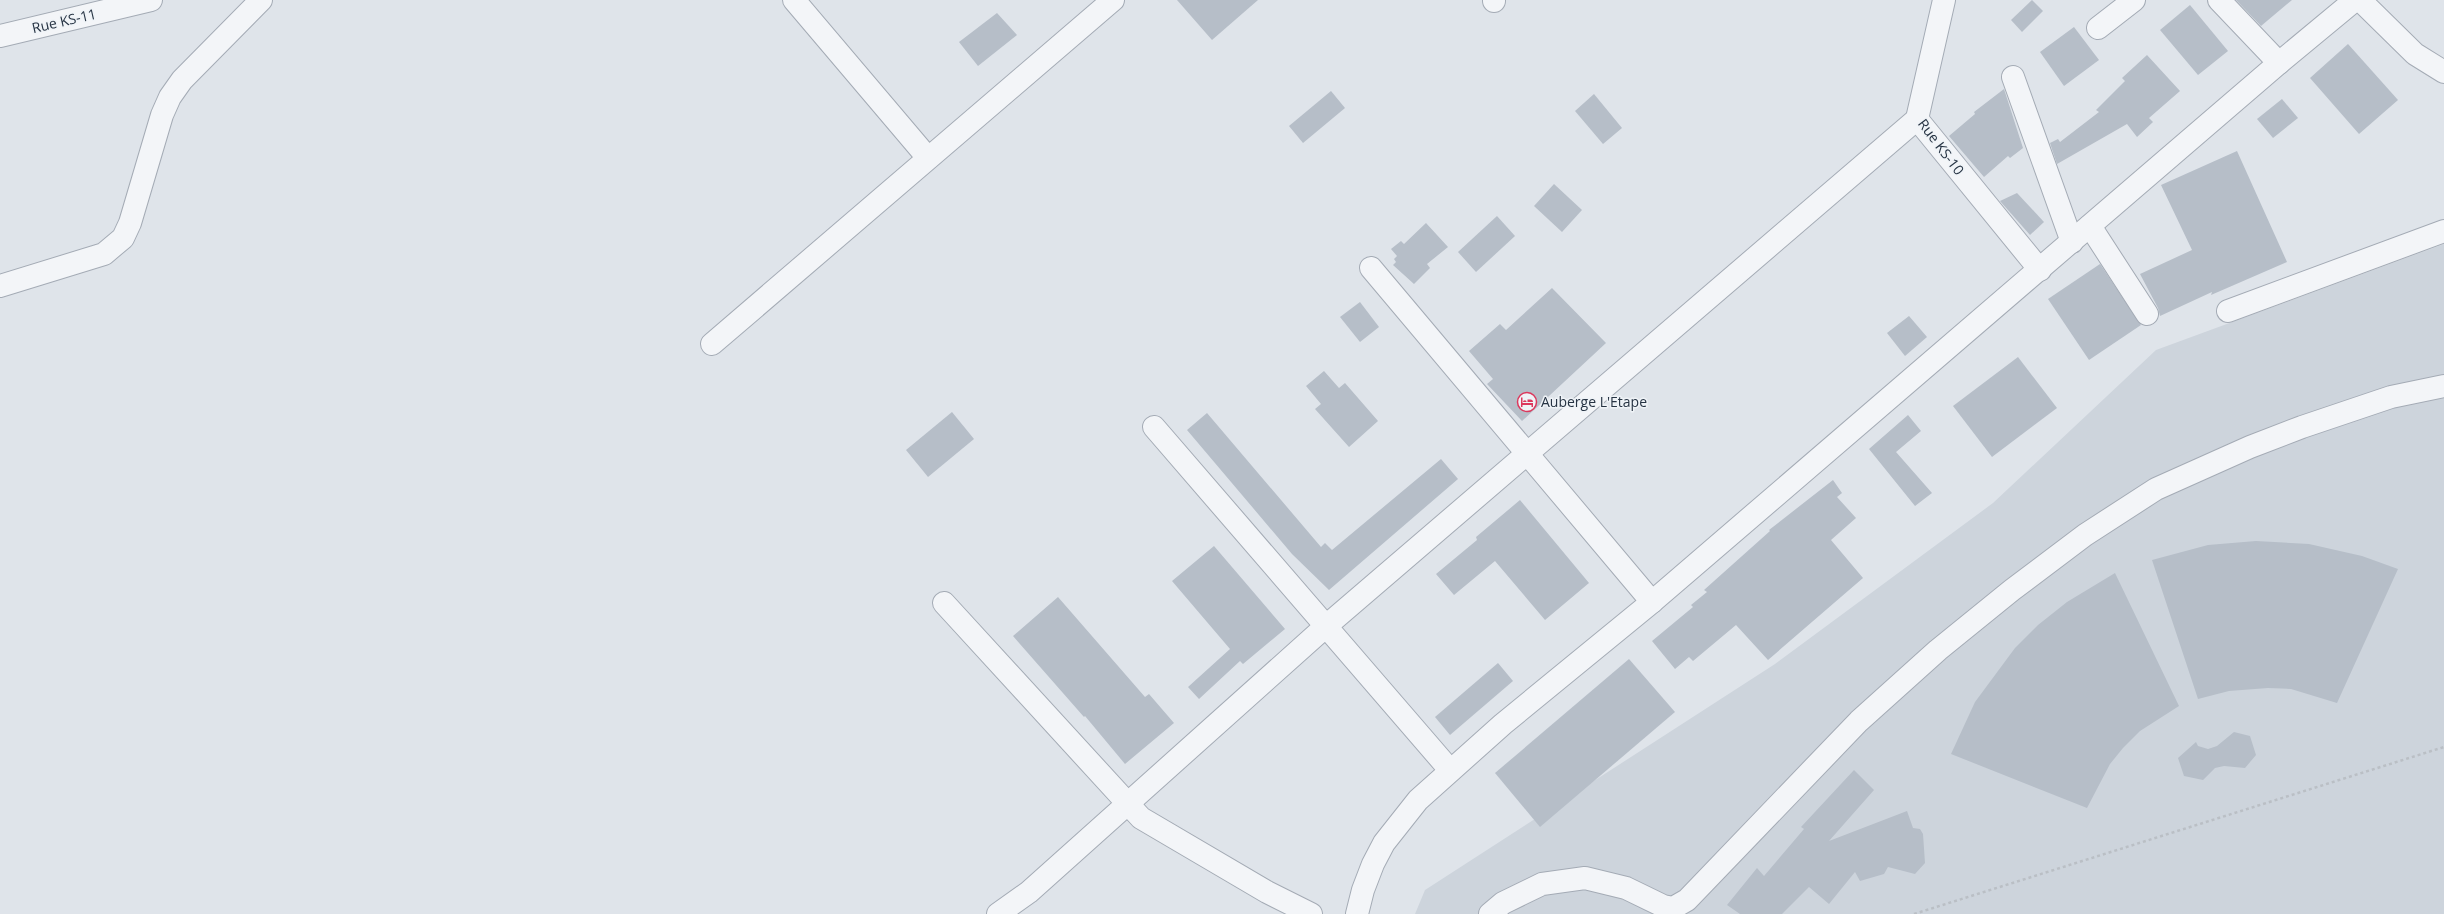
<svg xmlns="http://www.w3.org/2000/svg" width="2444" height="914" font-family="'Open Sans',sans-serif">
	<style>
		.built { fill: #cdd4dc }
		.building { fill: #b6bec8 }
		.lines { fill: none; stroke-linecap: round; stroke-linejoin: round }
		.minor-casing { stroke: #a4abb5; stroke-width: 24 }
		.path { stroke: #babfc5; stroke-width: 2.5; stroke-dasharray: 3 3; stroke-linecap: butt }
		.minor { stroke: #f3f5f8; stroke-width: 22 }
		.labels { text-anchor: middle; stroke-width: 3; stroke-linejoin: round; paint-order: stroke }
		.street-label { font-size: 14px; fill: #263343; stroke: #eff3f7 }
		.poi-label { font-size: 14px; fill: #263343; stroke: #eff3f7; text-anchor: start }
	</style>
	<rect width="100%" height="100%" fill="#dfe4ea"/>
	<path class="built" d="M2444,244V914H1415L1425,890L1775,664L1993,503L2156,350Z"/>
	<g class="building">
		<path d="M1177,0H1258L1212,40Z"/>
		<path d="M2032,0L2043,11L2022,32L2011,20Z"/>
		<path d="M2236,0H2292L2261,26Z"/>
		<path d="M2190,5L2228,51L2198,75L2160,30Z"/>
		<path d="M997,13L1017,35L978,66L959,42Z"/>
		<path d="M2074,27L2099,60L2064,86L2040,52Z"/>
		<path d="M2348,44L2398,100L2359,134L2310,78Z"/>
		<path d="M2147,55L2180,91L2149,118L2153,122L2137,137L2127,124L2057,164L2050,143L2058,139L2060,142L2099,112L2096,110L2125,81L2122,78Z"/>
		<path d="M2004,89L2023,148L2010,158L2008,156L1984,177L1949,136L1975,114L1974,112Z"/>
		<path d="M1331,91L1345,108L1303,143L1289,126Z"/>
		<path d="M1594,94L1622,128L1603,144L1575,111Z"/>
		<path d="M2282,99L2298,118L2273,138L2257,119Z"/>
		<path d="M2237,151L2287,262L2211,295L2212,292L2160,316L2158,308L2140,274L2192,250L2161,185Z"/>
		<path d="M1554,184L1582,210L1562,232L1534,206Z"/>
		<path d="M2017,193L2044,222L2030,235L2000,201Z"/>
		<path d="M1497,216L1515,236L1476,272L1458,252Z"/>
		<path d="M1426,223L1448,247L1427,264L1430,268L1414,284L1393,265L1396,262L1394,259L1397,256L1391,249L1401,241L1404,244Z"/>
		<path d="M2100,264L2141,325L2089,360L2048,299Z"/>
		<path d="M1552,288L1606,343L1522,421L1487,384L1493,379L1469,351L1500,324L1506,330Z"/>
		<path d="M1360,302L1379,327L1360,342L1340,317Z"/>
		<path d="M1909,316L1927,337L1905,356L1887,333Z"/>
		<path d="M2018,357L2057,408L1992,457L1953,406Z"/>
		<path d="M1324,371L1339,388L1345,383L1378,421L1349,447L1315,409L1321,404L1306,386Z"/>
		<path d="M952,412L974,439L928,477L906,450Z"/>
		<path d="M1207,413L1321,547L1325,543L1332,550L1441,459L1458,479L1329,590L1292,554L1187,430Z"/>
		<path d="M1908,415L1921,431L1896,452L1932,493L1915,506L1869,449Z"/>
		<path d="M1833,480L1842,493L1837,497L1856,518L1831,540L1863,578L1768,660L1736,625L1693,661L1689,657L1675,669L1652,641L1693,607L1691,605L1707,592L1704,590L1770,531L1769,530Z"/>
		<path d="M1520,500L1589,583L1545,620L1495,561L1454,595L1436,574L1477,540L1476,537Z"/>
		<path d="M2256,541L2309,544L2362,556L2398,569L2337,703L2291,689L2268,688L2229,691L2198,699L2152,560L2208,545Z"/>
		<path d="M1214,546L1285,629L1243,664L1240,661L1199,699L1188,687L1230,649L1172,581Z"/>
		<path d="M2115,573L2179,706L2140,731L2123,748L2110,764L2087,808L1951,754L1975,702L2015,648L2038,625L2067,602Z"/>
		<path d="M1058,597L1145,697L1149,694L1174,723L1125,764L1085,716L1084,717L1013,636Z"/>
		<path d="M1629,659L1675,712L1540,827L1495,773Z"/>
		<path d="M1498,663L1513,681L1450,735L1435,717Z"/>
		<path d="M2234,732L2250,736L2256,755L2245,768L2224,766L2215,768L2203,780L2184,776L2178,758L2196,742L2198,746L2208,749L2217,746Z"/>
		<path d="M1854,770L1874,790L1829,841L1907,811L1913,828L1920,829L1923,834L1925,863L1915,874L1888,867L1884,874L1860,881L1855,872L1829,904L1809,887L1782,914H1740L1727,905L1757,868L1764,876L1804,829L1801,827Z"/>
	</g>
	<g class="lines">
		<g class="minor-casing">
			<g id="minor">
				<path d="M794,0L928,158"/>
				<path d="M1494,0V1"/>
				<path d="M1944,0L1917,119L2040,270"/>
				<path d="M2219,0L2279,63"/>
				<path d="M2360,0L2415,54L2444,72"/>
				<path d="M2098,28L2134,0"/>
				<path d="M0,36L151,0"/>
				<path d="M2013,77L2072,242"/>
				<path d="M2090,226L2147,314"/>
				<path d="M1371,268L1652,602"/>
				<path d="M0,286L104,254L123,238L130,223L162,115L170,97L182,80L261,0"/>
				<path d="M2228,311L2444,231"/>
				<path d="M712,344L1113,0"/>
				<path d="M1154,427L1450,770"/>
				<path d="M944,603L1141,818L1267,892L1311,914"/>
				<path d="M998,914L1029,892L1325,627L1917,119"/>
				<path d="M1357,914L1363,890L1373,864L1384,843L1418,800L1503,724L1652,602L2279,63L2355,0"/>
				<path d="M1490,914L1503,903L1542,884L1585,878L1626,888L1663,906L1673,908L1687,900L1859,721L1938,650L2012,590L2085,535L2156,489L2250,447L2302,427L2391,397L2444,386"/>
			</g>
		</g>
		<path class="path" d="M1914,914L2444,747"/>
		<use href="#minor" class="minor"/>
	</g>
	<defs>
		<g id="hotel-ring" transform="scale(1)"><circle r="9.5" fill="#eff3f7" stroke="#dc385d" stroke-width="1.5"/><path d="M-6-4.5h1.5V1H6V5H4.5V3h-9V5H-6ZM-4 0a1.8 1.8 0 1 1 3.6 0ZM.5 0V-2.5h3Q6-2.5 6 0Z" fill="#dc385d"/></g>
	</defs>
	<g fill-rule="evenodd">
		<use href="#hotel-ring" x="1527" y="402"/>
	</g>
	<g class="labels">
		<g class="street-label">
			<text transform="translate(64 21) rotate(-13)" y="5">Rue KS-11</text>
			<text transform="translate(1941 147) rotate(53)" y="5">Rue KS-10</text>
		</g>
		<g class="poi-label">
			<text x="1541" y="407">Auberge L'Etape</text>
		</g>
	</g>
</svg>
